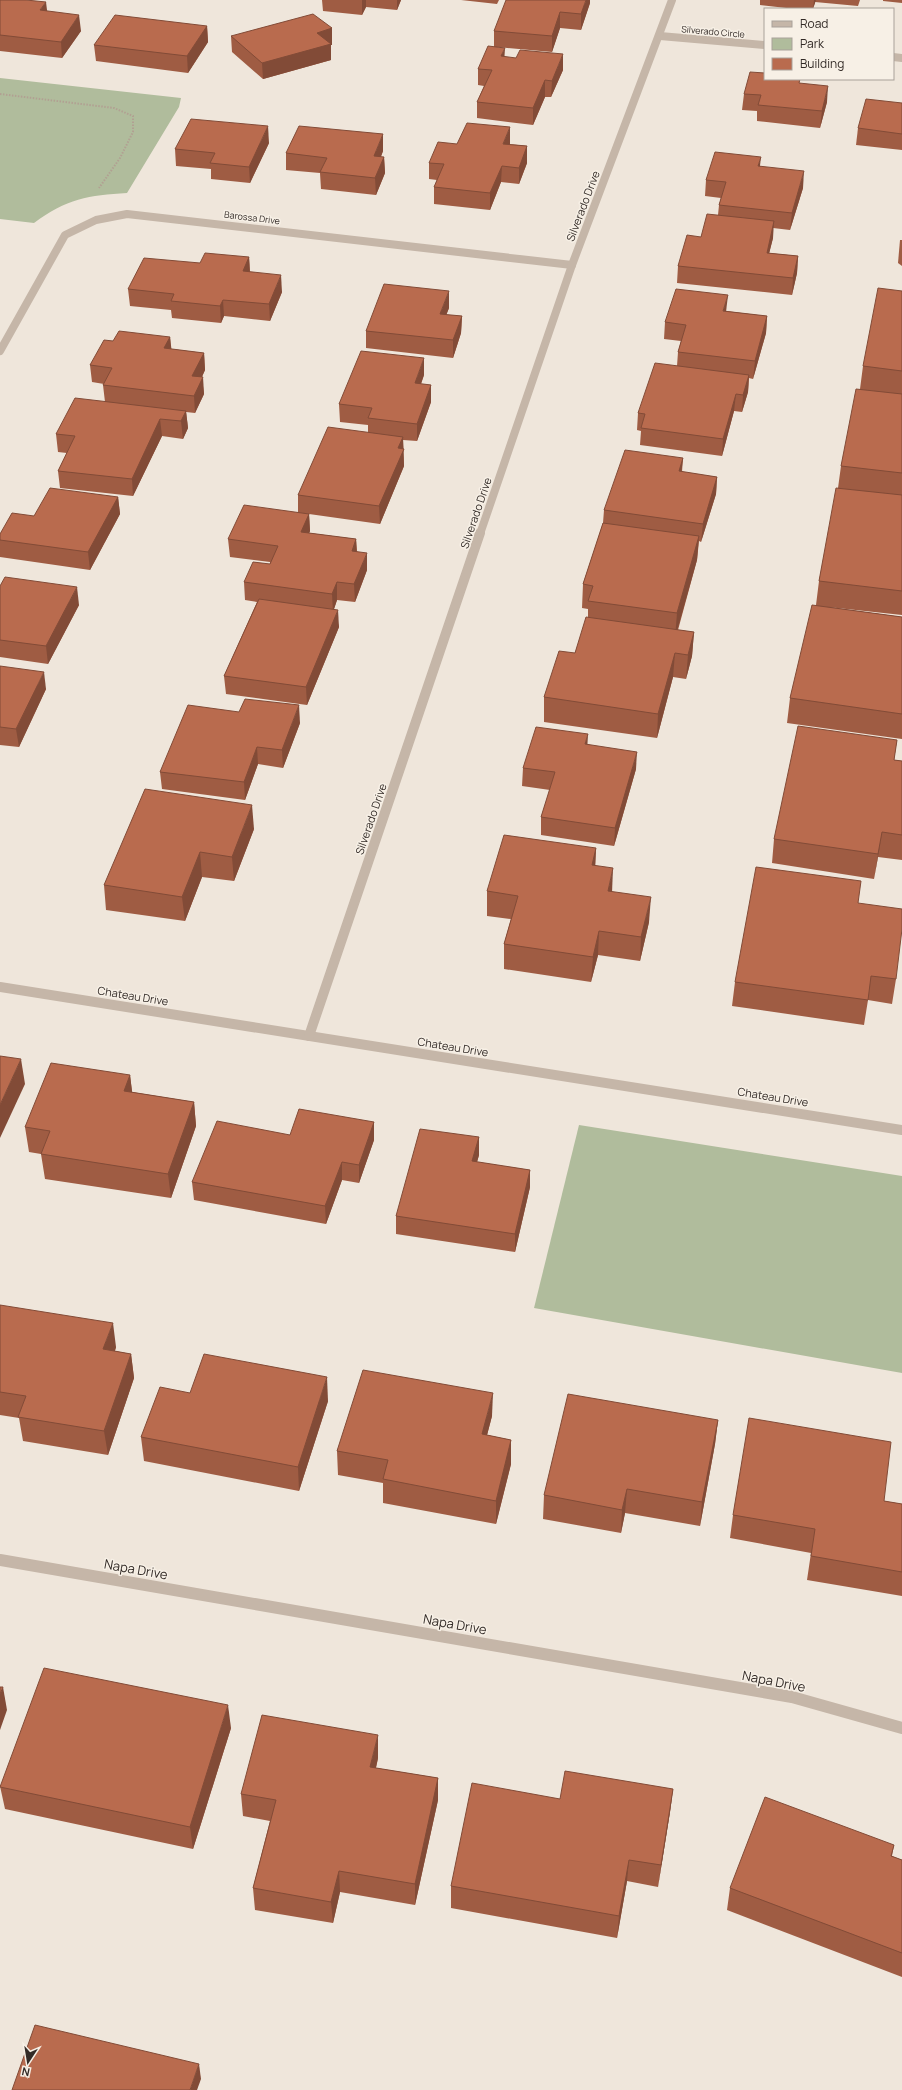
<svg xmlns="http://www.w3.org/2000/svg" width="902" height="2090" font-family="Manrope,sans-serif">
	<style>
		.green { fill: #b0bc9c }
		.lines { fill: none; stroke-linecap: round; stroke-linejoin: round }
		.path { stroke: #b1a092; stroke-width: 2; stroke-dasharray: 1.5 1.5; stroke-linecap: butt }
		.minor-far2 { stroke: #c5b6a8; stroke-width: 8 }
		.minor-far1 { stroke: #c5b6a8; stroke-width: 10 }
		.minor { stroke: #c5b6a8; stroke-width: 12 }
		.wall { fill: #9f5c43 }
		.shaded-wall { fill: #824b37 }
		.building { fill: #b96b4e; stroke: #824b37 }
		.labels { text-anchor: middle; stroke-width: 3; stroke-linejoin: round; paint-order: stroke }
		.far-street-label { font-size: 9px; fill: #332b27; stroke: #f7f0e6 }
		.street-label { font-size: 11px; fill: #332b27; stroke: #f7f0e6 }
		.near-street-label { font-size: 13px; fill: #332b27; stroke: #f7f0e6 }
	</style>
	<rect width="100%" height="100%" fill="#efe6db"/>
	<g class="green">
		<path d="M0,78L181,98L179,107L127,193C89,195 66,199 34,223L0,219Z"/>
		<path d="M579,1125L902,1176V1373L534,1308Z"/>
	</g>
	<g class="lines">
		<path class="path" d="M0,94L114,108L133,116V132L120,158L99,188"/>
		<g class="minor-far2">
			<path d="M660,36L765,45"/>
			<path d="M893,57L902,58"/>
			<path d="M0,351L65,235L96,220L127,214L572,265"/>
			<path d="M480,534L572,265L672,0"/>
		</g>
		<g class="minor-far1">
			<path d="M0,987L902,1130"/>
			<path d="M309,1036L480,533"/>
		</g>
		<path class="minor" d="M0,1560L792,1697L902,1728"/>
	</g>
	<g class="wall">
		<path d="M0,0L47,11L81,31L62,58L0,51Z"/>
		<path d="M322,0H401L397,10L366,7L362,15L323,11Z"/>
		<path d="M461,0H499L497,4Z"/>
		<path d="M760,0H860L858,6L815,2L813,9H795L760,5Z"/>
		<path d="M883,0H902V3L883,1Z"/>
		<path d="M590,3L581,30L560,28L552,52L497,47L505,57L563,70L551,97H545L533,125L477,118V102L484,86L478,85V69L494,47V31Z"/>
		<path d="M207,26L208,42L188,73L96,61L94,45Z"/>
		<path d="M332,28V45H331V60L263,79L232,52L231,36Z"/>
		<path d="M800,83L827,102L820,128L757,121V111L742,110L744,94Z"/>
		<path d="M902,103V150L856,145L858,128Z"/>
		<path d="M269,143L250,183L211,179V169L176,166L175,149Z"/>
		<path d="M509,144L527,146V163L519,184L501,182L490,210L434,204V187L437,180L429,179V163L510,144Z"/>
		<path d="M383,151L381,157H384L385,173L376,195L321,189L320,173L286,170V153Z"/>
		<path d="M760,166L803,188L790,230L773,228V238L769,253L798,256L797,273L792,295L677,283L678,266L701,237L718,215L719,205L721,198L705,196L706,180Z"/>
		<path d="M900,240H902V266L898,263Z"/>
		<path d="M249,257L250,272L282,292L270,321L224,316L221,323L172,318L171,310L130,306L128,289L200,263Z"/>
		<path d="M902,291V615L828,607L902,617V739L787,723L790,698L816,605L819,581L838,488L841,466L860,389L863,366Z"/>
		<path d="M449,308L446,315L462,316L461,333L453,358L366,348V331Z"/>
		<path d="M726,311L767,316L766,333L753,379L749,378L748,392L742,412L734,411L722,456L640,445L641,431L637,430L638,413L677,366L678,352L681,341L664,339L665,322Z"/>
		<path d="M170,337L171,349L204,353L205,370L202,377L204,394L195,413L186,412L188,428L183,439L162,436L133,496L60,488L58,471L67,453L58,452L56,434L105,402L103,385L104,384L92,382L90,365L113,341Z"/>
		<path d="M424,375L421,384L431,385V402L417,441L403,440L404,466L380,524L309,514L310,531L309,533L356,539L357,551L367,570L355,602L337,600L334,609L339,627L307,705L226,694L224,676L257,602L245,600L244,582L270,564V562L230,557L228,539L298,512V495L368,433V425L340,422L339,404Z"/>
		<path d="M683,458L682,472L717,477L716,494L701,542L699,541L697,560L678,630L694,632L692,656L686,679L673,677L657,738L544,722V697L575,653L588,618V609L582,608L583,584L603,523L604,510Z"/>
		<path d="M118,497L120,514L90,570L0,557V534L34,516Z"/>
		<path d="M0,586L79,605L48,664L0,657Z"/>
		<path d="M0,666L46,689L19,747L0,745Z"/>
		<path d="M300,723L283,768L258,764L245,800L162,789L160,772Z"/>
		<path d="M897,740L894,760L902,761V860L878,857L874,879L772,863L774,839Z"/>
		<path d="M588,744L636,769L614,846L541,835V817L550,790L522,786L523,768Z"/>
		<path d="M254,829L234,881L202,877L185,921L106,910L104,885Z"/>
		<path d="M596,848L595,866L612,892L649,922L640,961L598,955L591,982L504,969V944L511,919L487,916V891Z"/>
		<path d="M858,903L896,979L892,1004L868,1000L864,1025L732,1006L735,982Z"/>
		<path d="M130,1075L132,1092L194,1102L196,1126L171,1198L45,1179L41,1154L29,1152L25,1127Z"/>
		<path d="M374,1122V1140L359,1183L342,1180L326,1224L194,1200L192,1182L290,1135Z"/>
		<path d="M479,1137V1155L477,1162L530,1170V1187L515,1252L396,1234V1216Z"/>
		<path d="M0,1305L116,1347L115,1351L131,1354L134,1378L108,1455L23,1441L19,1418L0,1415Z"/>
		<path d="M190,1393L328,1401L299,1491L144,1461L141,1437Z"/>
		<path d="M492,1416L487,1435L511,1440V1464L496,1524L383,1503V1483L338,1475L337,1451Z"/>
		<path d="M718,1420L715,1444L700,1526L625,1513L621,1533L543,1519L544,1495Z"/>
		<path d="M884,1501L902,1504V1596L807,1580L811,1553L730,1538L733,1515Z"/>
		<path d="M231,1728L193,1849L5,1809L0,1786Z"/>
		<path d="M378,1758L376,1768L438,1778V1800L415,1905L340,1892L333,1923L255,1910L253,1888L270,1821L243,1816L241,1794Z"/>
		<path d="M673,1789L670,1812L658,1887L627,1881L617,1938L451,1908V1886L560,1799Z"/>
		<path d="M894,1845L892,1856L902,1860V1977L727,1910L730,1888Z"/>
	</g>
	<g class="shaded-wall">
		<path d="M362,0H366V7L362,15Z"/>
		<path d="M397,0H401L397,10Z"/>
		<path d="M586,0H590V3L581,30V14Z"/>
		<path d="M814,0H816L813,9Z"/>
		<path d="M46,2L48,18L40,10Z"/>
		<path d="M560,12V28L552,52V36Z"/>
		<path d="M79,15L81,31L62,58L61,42Z"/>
		<path d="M207,26L208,42L188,73L187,56Z"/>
		<path d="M332,28V45H331V60L263,79L262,63L317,33Z"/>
		<path d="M505,48L504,64L501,56Z"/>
		<path d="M563,54V70L551,97L552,81Z"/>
		<path d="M545,80V97L533,125V108Z"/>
		<path d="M828,86L827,102L820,128L822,111Z"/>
		<path d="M268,126L269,143L250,183L249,167Z"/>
		<path d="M510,127V144L503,160V144Z"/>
		<path d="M383,134V151L374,172V156Z"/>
		<path d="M527,146V163L519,184V168Z"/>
		<path d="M384,157L385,173L376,195L375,178Z"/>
		<path d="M761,157L759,174L758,166Z"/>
		<path d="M502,166L501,182L490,210V193Z"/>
		<path d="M804,171L803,188L790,230L792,213Z"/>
		<path d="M774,221L773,238L765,270L767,253Z"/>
		<path d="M798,256L797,273L792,295L793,278Z"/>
		<path d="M249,257L250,274L243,271Z"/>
		<path d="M281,275L282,292L270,321L269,304Z"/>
		<path d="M449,291V308L440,331V314Z"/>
		<path d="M728,295L726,312L723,311Z"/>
		<path d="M223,300L224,316L221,323L220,306Z"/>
		<path d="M462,316L461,333L453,358V340Z"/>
		<path d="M767,316L766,333L753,379L755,361Z"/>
		<path d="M170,337L172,354L164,348Z"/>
		<path d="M204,353L205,370L194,393L192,376Z"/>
		<path d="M424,358V375L415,400V383Z"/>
		<path d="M749,375L748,392L742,412L743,395Z"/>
		<path d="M203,377L204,394L195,413L194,396Z"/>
		<path d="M431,385V402L417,441V424Z"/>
		<path d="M736,394L734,411L722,456L723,439Z"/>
		<path d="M186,411L188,428L183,439L181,421Z"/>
		<path d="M160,419L162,436L133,496L132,479Z"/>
		<path d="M403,437L404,466L380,524L379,506L398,448Z"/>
		<path d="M683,458L681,475L679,471Z"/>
		<path d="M717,477L716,494L701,542L703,524Z"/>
		<path d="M118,497L120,514L90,570L88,552Z"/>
		<path d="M309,514L310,531L302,550L301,532Z"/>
		<path d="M699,536L697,560L675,638L677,613Z"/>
		<path d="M356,539L357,557L352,551Z"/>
		<path d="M367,553V570L355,602L354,584Z"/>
		<path d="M337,582V600L333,612L332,594Z"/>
		<path d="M77,587L79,605L48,664L46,646Z"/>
		<path d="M338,610L339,627L307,705L306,687Z"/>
		<path d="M694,632L692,656L686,679L688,655Z"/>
		<path d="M675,653L673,677L657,738L658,714Z"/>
		<path d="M44,672L46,689L19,747L16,729Z"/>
		<path d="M299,705L300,723L283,768L282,750Z"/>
		<path d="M588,734L587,752L585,744Z"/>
		<path d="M257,747L258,764L245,800L244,782Z"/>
		<path d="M637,752L636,769L614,846L615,828Z"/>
		<path d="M252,805L254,829L234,881L232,857Z"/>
		<path d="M882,832L878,857L874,879L878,854Z"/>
		<path d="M596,848L595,872L592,865Z"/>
		<path d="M200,852L202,877L185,921L182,897Z"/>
		<path d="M613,868L612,893L608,891Z"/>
		<path d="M651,897L649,922L640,961L641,937Z"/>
		<path d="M599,931L598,955L591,982L593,957Z"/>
		<path d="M21,1059L25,1084L0,1138V1105Z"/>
		<path d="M130,1075L133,1099L124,1091Z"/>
		<path d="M194,1102L196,1126L171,1198L168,1174Z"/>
		<path d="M374,1122V1140L359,1183V1165Z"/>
		<path d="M479,1137V1155L472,1179V1161Z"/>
		<path d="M342,1162V1180L326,1224L325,1206Z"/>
		<path d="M530,1170V1187L515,1252V1234Z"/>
		<path d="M113,1323L116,1347L107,1374L103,1349Z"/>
		<path d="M131,1354L134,1378L108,1455L104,1431Z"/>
		<path d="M327,1377L328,1401L299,1491L298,1467Z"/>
		<path d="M493,1393L492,1416L481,1458L482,1434Z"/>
		<path d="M718,1420L715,1444L700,1526L702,1502Z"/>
		<path d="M511,1440V1464L496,1524V1501Z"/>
		<path d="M627,1489L625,1513L621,1533L622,1510Z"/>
		<path d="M3,1687L7,1710L0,1730V1694Z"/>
		<path d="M228,1705L231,1728L193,1849L190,1827Z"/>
		<path d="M378,1735V1758L371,1789L370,1767Z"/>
		<path d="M438,1778V1800L415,1905V1884Z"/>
		<path d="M673,1789L670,1812L658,1887L661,1865Z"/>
		<path d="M629,1860L627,1881L617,1938L619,1916Z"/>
		<path d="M339,1871L340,1892L333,1923L331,1902Z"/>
		<path d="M199,2064L201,2079L197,2090H190Z"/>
	</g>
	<g class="building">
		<path d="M0,0H26L46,2L40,10L79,15L61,42L0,35Z"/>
		<path d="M506,0H586L581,14L560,12L552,36L494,31Z"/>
		<path d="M313,14L332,28L317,33L331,44L262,63L231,36Z"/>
		<path d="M115,15L207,26L187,56L94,45Z"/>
		<path d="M488,46L505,48L501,56L516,58L520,50L563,54L552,81L545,80L533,108L477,102L492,70L478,69Z"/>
		<path d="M750,72L765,73V79H800L799,83L828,86L822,111L758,105L761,95L744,94Z"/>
		<path d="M866,99L902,103V134L858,128Z"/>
		<path d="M191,119L268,126L249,167L210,163L215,153L175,149Z"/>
		<path d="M467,123L510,127L503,144L527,146L519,168L502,166L490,193L434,187L444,164L429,163L438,142L457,144Z"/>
		<path d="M299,126L383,134L374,156L384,157L375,178L320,172L327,158L286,153Z"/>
		<path d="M715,152L761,157L758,166L804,171L792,213L719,205L726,182L706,180Z"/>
		<path d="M707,214L774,221L767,253L798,256L793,278L678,266L687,235L701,237Z"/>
		<path d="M205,253L249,257L243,271L281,275L269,304L223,300L220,306L171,301L174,294L128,289L144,258L200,263Z"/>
		<path d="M384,284L449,291L440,314L462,316L453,340L366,331Z"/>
		<path d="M878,288L902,291V371L863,366Z"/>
		<path d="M676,289L728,295L723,311L767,316L755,361L678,352L686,325L665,322Z"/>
		<path d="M119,331L170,337L164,348L204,353L192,376L203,377L194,396L103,385L112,368L90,365L104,340L113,341Z"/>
		<path d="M361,351L424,358L415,383L431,385L417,424L368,418L372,408L339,404Z"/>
		<path d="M655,363L749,375L743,395L736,394L723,439L641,428L645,414L638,413Z"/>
		<path d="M856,389L902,394V473L841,466Z"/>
		<path d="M75,398L186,411L181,421L160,419L132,479L58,471L75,436L56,434Z"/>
		<path d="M328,427L403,437L398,448L404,449L379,506L298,495Z"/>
		<path d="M625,450L683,458L679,471L717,477L703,524L604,510Z"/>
		<path d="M50,488L118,497L88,552L0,540V534L12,513L34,516Z"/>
		<path d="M836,488L902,495V591L819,581Z"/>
		<path d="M244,505L309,514L301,532L356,539L352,551L367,553L354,584L337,582L332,594L244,582L253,562L270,564L278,546L228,539Z"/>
		<path d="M603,523L699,536L677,613L588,601L593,586L583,584Z"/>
		<path d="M5,577L77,587L46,646L0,640V586Z"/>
		<path d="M259,599L338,610L306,687L224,676Z"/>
		<path d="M812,605L902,617V714L790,698Z"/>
		<path d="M586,617L694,632L688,655L675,653L658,714L544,697L559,651L575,653Z"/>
		<path d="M0,666L44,672L16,729L0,727Z"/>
		<path d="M245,699L299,705L282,750L257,747L244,782L160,772L188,705L239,712Z"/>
		<path d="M798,726L897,740L894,760L902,761V835L882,832L878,854L774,839Z"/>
		<path d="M536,727L588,734L585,744L637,752L615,828L541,817L555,772L523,768Z"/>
		<path d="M145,789L252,805L232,857L200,852L182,897L104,885Z"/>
		<path d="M504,835L596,848L592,865L613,868L608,891L651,897L641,937L599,931L593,957L504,944L518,896L487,891Z"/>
		<path d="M756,867L861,881L858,903L902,909V929L896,979L871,976L868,1000L735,982Z"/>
		<path d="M0,1056L21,1059L0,1105Z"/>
		<path d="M51,1063L130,1075L124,1091L194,1102L168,1174L41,1154L50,1131L25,1127Z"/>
		<path d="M299,1109L374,1122L359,1165L342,1162L325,1206L192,1182L217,1121L290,1135Z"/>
		<path d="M420,1129L479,1137L472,1161L530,1170L515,1234L396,1216Z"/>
		<path d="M0,1305L113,1323L103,1349L131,1354L104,1431L18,1417L26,1396L0,1392Z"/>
		<path d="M204,1354L327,1377L298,1467L141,1437L160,1387L190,1393Z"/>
		<path d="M363,1370L493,1393L482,1434L511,1440L496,1501L383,1479L388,1460L337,1451Z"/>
		<path d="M568,1394L718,1420L702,1502L627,1489L622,1510L544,1495Z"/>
		<path d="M749,1418L891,1442L884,1501L902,1504V1572L811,1556L815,1529L733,1515Z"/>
		<path d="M44,1668L228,1705L190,1827L0,1787Z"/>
		<path d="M0,1687H3L0,1694Z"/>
		<path d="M262,1715L378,1735L370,1767L438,1778L415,1884L339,1871L331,1902L253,1888L276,1800L241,1794Z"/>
		<path d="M565,1771L673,1789L661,1865L629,1860L619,1916L451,1886L472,1783L560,1799Z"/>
		<path d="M765,1797L894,1845L891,1856L902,1860V1953L730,1888Z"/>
		<path d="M35,2025L199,2064L190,2090H12Z"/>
	</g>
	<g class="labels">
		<g class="far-street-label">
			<text transform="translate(713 32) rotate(5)" y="3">Silverado Circle</text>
			<text transform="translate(252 218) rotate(7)" y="3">Barossa Drive</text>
		</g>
		<g class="street-label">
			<text transform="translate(583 206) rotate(-69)" y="4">Silverado Drive</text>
			<text transform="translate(476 513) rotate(-71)" y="4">Silverado Drive</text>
			<text transform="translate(371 819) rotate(-71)" y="4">Silverado Drive</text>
			<text transform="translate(133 996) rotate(9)" y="4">Chateau Drive</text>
			<text transform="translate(453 1047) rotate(9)" y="4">Chateau Drive</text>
			<text transform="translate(773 1097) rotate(9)" y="4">Chateau Drive</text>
		</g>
		<g class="near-street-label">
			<text transform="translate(136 1569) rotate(10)" y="5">Napa Drive</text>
			<text transform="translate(455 1624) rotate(10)" y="5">Napa Drive</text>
			<text transform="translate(774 1681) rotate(11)" y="5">Napa Drive</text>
		</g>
	</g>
	<rect x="764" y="8" width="130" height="72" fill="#f7f0e6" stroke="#a9a19a"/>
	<rect x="772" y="21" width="20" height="6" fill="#c5b6a8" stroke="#a9a19a"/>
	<text x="800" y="28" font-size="12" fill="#332b27">Road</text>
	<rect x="772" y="38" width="20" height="12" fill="#b0bc9c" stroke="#a9a19a"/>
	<text x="800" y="48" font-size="12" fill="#332b27">Park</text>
	<rect x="772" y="58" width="20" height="12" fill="#b96b4e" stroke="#a9a19a"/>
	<text x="800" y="68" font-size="12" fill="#332b27">Building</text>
	<g transform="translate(28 2062) rotate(192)" stroke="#f7f0e6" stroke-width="3" paint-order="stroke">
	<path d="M0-3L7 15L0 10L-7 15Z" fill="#332b27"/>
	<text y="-6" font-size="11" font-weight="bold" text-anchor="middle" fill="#332b27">N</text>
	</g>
</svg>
